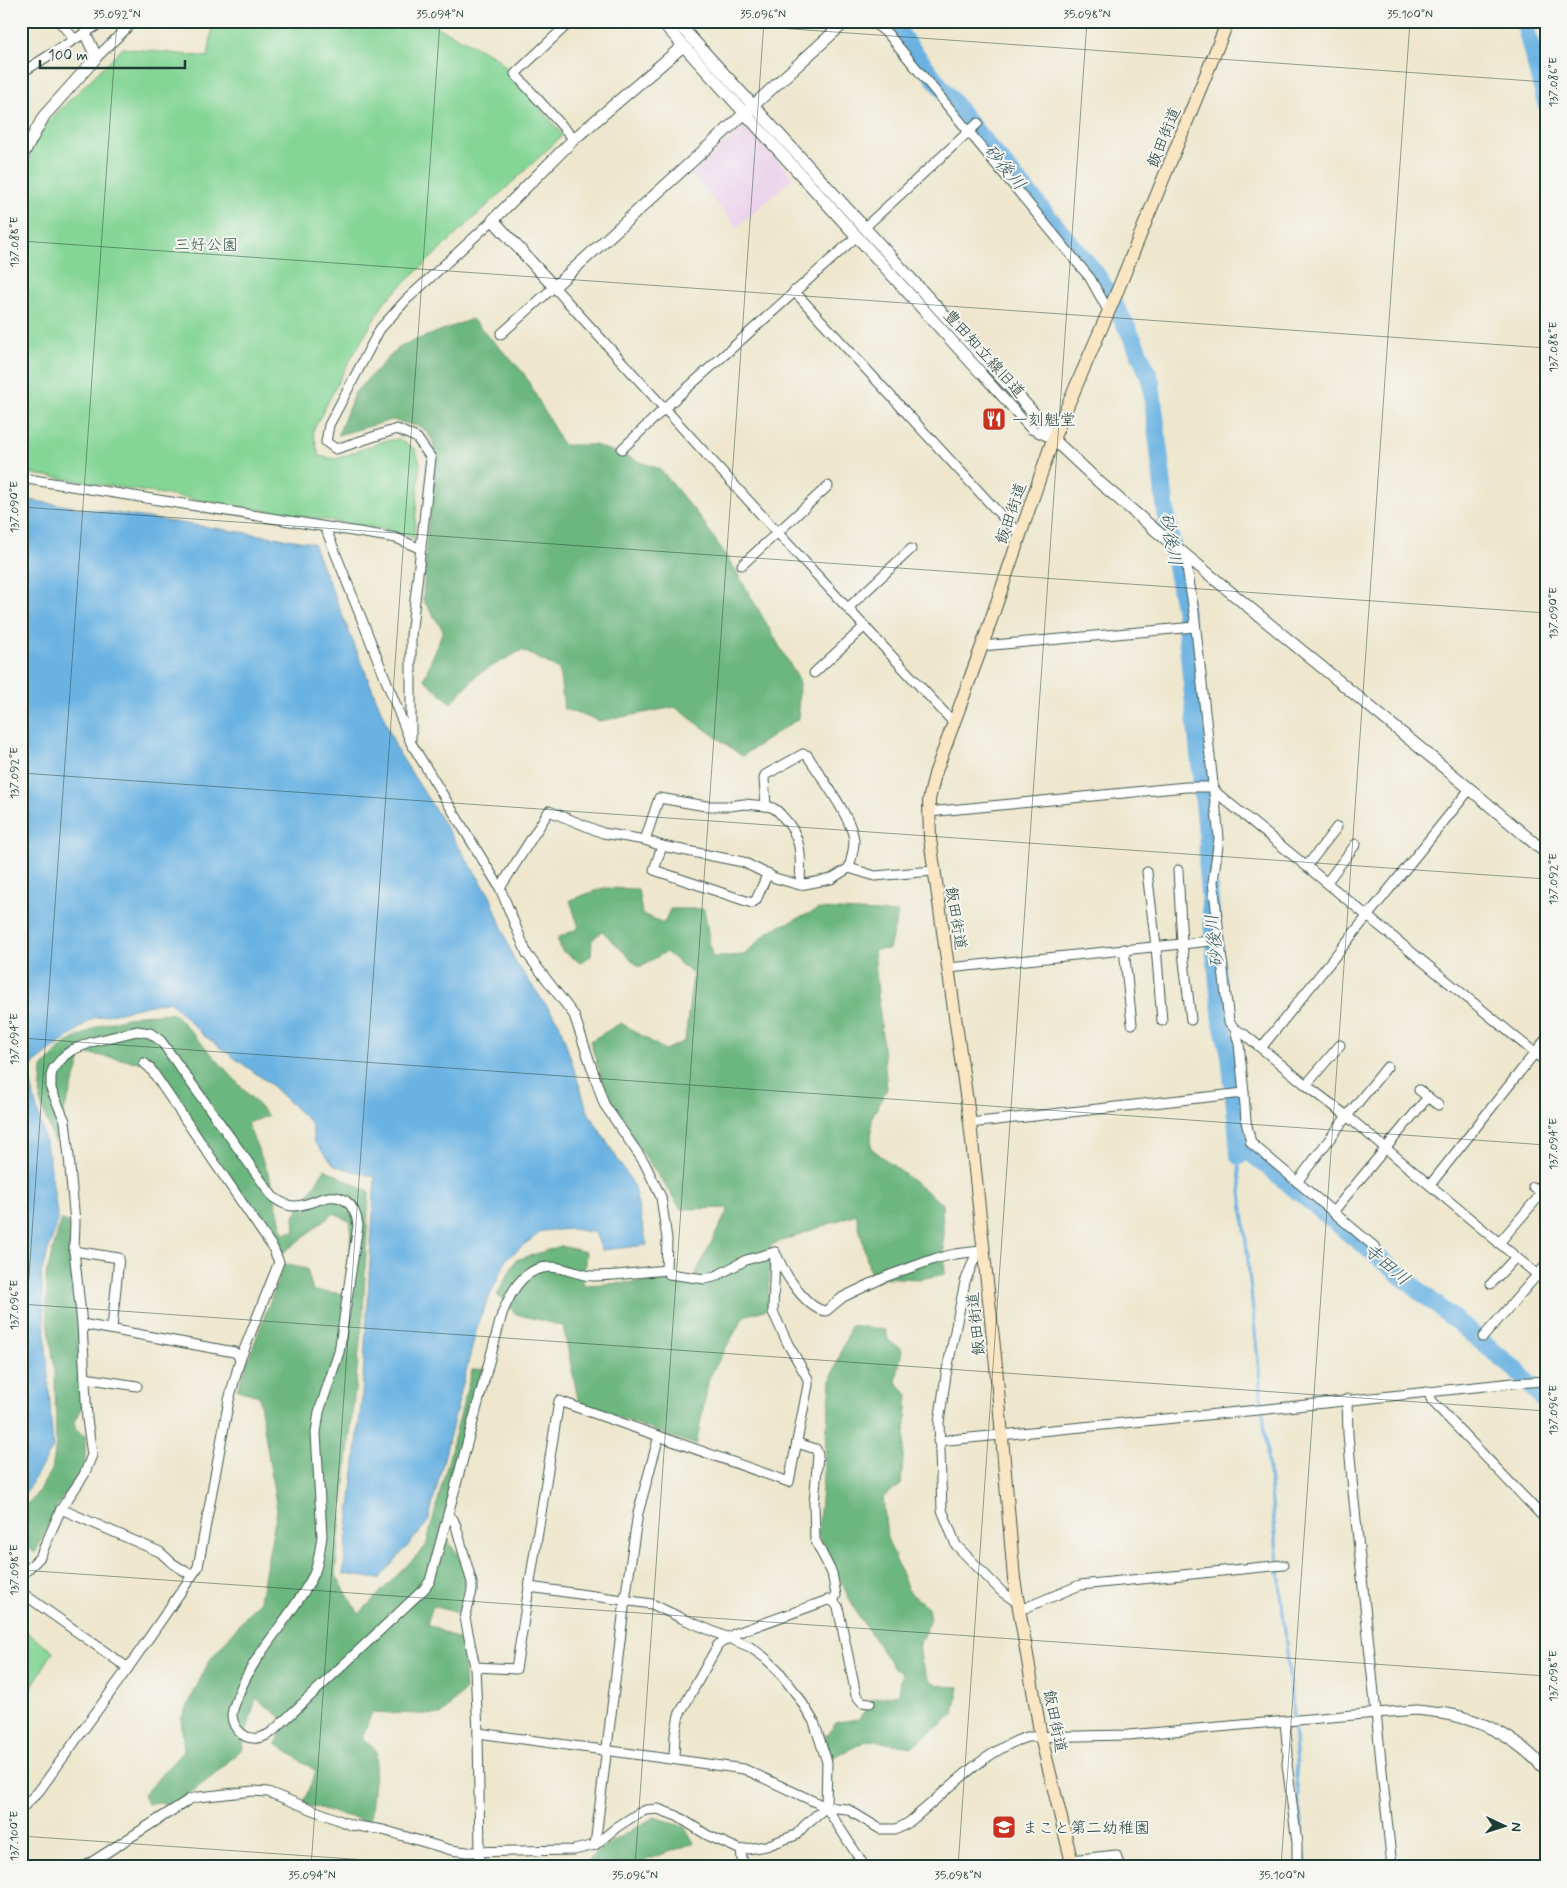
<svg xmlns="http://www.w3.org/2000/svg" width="1567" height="1888" font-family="Mynerve,'Klee One',sans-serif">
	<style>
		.built { fill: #ebd1eb }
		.green { fill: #85d596; stroke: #528965 }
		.forest { fill: #6cb67f; stroke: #467a5a }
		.water { fill: #6ab2e2; stroke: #44788b }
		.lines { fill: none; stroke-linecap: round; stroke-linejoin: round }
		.stream { stroke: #6ab2e2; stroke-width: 3 }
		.river { stroke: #6ab2e2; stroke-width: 18 }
		.minor-casing { stroke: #3e564b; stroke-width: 11 }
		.tertiary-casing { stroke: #3e564b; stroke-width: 13 }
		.secondary-casing { stroke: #3e564b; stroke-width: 14 }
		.minor { stroke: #fff; stroke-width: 9 }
		.tertiary { stroke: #fff; stroke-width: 11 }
		.secondary { stroke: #fbe6c4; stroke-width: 12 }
		.ticks { fill: none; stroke: #1f3d34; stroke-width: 1; stroke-opacity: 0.45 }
		.labels { text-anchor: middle; stroke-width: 4; stroke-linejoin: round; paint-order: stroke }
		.street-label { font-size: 16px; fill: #1f3d34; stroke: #f6f6f2 }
		.park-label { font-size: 16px; fill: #335b48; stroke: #f6f6f2 }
		.poi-label { font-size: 16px; fill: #1f3d34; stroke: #f6f6f2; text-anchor: start }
		.water-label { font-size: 18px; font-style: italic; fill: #325a60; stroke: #f6f6f2 }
		.neatline { fill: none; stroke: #1f3d34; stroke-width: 2 }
		.ticks-label { font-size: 12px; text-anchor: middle; fill: #1f3d34 }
	</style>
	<rect width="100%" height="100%" fill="#f6f6f2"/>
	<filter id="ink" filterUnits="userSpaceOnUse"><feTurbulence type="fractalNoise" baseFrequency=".02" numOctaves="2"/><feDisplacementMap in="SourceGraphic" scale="10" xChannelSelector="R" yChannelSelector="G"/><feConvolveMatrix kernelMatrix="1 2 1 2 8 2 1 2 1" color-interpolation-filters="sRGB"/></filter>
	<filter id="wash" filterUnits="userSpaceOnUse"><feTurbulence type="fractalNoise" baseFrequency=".0096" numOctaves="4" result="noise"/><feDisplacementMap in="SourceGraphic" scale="20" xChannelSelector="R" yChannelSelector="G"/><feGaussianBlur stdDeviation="1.12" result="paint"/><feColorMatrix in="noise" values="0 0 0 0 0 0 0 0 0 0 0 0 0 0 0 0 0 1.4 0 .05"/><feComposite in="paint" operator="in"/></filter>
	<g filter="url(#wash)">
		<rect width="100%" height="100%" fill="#eee7cd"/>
		<path class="built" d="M746,125L793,178L737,227L690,174Z"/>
		<g class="green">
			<path d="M213,21H426L498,58L563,135L385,301L346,367L313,431L319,456L336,459L384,441L399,439L415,449L420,462L414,538L383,529L21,472V175L42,127L123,48L208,57Z"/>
			<path d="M21,1628L53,1652L21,1704Z"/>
		</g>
		<g class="forest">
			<path d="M472,319L523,372L563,445H595L660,469L702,520L736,571L799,680L798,719L742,756L675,707L600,721L564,709L559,669L522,650L478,674L451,703L424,679L443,630L423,600L427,533L436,456L432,439L422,427L392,420L338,435L355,392L400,346Z"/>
			<path d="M603,888L638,889L642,914L664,923L670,909H704L712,957L744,955L769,931L819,909L898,913L889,949L874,950L887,1089L872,1117L871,1148L942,1204L945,1274L921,1279L871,1277L856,1214L771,1245L768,1309L744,1316L709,1378L696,1445L579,1404L563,1326L516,1314L497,1295L516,1260L561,1246L586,1252L583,1285L666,1281L690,1284L729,1208L681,1209L609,1103L590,1041L621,1023L665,1050L685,1041L693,974L666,952L639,967L602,931L592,940L591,956L580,962L562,951L557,938L579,928L570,900Z"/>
			<path d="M174,1013L268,1116L247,1123L270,1178L283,1233L295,1231L294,1217L325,1169L369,1192L363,1314L335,1574L359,1614L426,1546L472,1370L482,1369L441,1528L454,1550L471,1563L458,1613L433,1606L427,1624L462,1641L465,1690L441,1715L372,1712L362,1738L377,1751L370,1822L303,1804L316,1771L276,1744L286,1721L256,1698L242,1749L214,1775L174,1805L157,1802L147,1804L143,1795L184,1750L181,1719L209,1661L260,1600L277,1510L259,1396L237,1390L284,1264L307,1269L313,1291L350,1294L351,1222L334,1213L279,1256L156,1065L83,1053L54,1142L40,1101L42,1068L63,1045L100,1025L138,1015Z"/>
			<path d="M61,1220L68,1223L78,1325L82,1406L74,1422L76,1430L85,1436V1464L57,1506L35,1553L21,1540V1508L34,1498L52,1470L56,1445L55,1373L47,1314L46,1275Z"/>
			<path d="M851,1325L885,1330L889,1341L902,1350L896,1382L908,1395L901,1485L883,1497L887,1538L909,1592L928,1607L930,1621L918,1647C926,1677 925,1687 959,1687L954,1714L911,1747L868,1740L830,1759L823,1739L837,1722L859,1719L872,1699L899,1694L902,1672L893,1667L856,1612L818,1535L831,1380Z"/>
			<path d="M654,1817L685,1827L694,1843L638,1863L637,1867H583L600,1849Z"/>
		</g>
		<path class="water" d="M21,499L313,543L397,750L490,896L514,960L559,1023L588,1112L633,1184L647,1245L602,1250L595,1233L573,1229L542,1231L507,1258L479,1320L428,1522L379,1579L343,1574L362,1396L375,1177L335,1166L314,1142L311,1123L269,1083L203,1035L169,1001L93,1018L27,1069L49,1157L58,1220L41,1273L53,1448L21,1500Z"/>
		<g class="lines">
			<path class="stream" d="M1239,1156V1171L1292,1703L1297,1764L1296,1776L1306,1867"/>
			<g class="river">
				<path d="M890,21L973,128L1094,271C1116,305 1137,344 1151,382L1167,521L1184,607L1208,844L1207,871L1222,1023L1230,1055L1238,1140"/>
				<path d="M1524,21L1546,103"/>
				<path d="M1239,1156L1238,1140L1245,1148L1516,1370L1546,1402"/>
			</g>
		</g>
	</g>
	<g filter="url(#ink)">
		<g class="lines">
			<g class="minor-casing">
				<g id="minor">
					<path d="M59,21L74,39"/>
					<path d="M571,21L515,74L574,139"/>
					<path d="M871,21L888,34L1090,278L1109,312"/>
					<path d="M95,59L134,21"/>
					<path d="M21,73L104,21"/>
					<path d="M865,227L978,123"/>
					<path d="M794,291L1009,524L1021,533"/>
					<path d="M501,334L554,287L777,532L954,723"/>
					<path d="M980,372L1031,429L1053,439"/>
					<path d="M622,449L665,408L856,237"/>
					<path d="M21,478L396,538L421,549"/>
					<path d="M325,527L411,743L500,888L527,954L574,1015L604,1104L644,1162L661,1197L667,1239L666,1270L669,1274L705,1279L714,1277L746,1260L775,1252"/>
					<path d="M1186,555L1188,574L1194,612L1219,838L1213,882L1229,1022L1235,1029"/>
					<path d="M742,565L828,486"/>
					<path d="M848,608L911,549"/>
					<path d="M982,646L1195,627"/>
					<path d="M814,673L865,626"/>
					<path d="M411,739V636L431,458L417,438L397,429L336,449L326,442L329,425L380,329L406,300L493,220"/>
					<path d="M928,812L1186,787H1213L1218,794L1546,1062"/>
					<path d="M645,840L659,798L706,806H730L744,804L766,806"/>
					<path d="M662,846L654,870L752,903L756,900L768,873"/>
					<path d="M1307,866L1337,827"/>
					<path d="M849,868L875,876L933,871"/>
					<path d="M1178,870L1182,944L1191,1020"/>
					<path d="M1147,872L1156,946L1162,1021"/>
					<path d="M1327,882L1356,844"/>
					<path d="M500,888L549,811L603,833L645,840L662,846L743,862L775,878L800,885L831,879L849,868C851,860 854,850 854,841C853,819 819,774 807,755L803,754L765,775L764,779L766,806C774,807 777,810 782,816C803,837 801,857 800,885"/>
					<path d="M1124,949L1132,1024"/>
					<path d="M949,968L1220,940"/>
					<path d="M1261,1048L1470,789"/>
					<path d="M1306,1085L1340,1045"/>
					<path d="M1419,1090L1438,1105"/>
					<path d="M1244,1093L1246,1121L1251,1143L1376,1248"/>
					<path d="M970,1123L1244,1093L1239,1044L1235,1029L1244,1034L1306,1085L1347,1116L1546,1282"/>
					<path d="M1297,1182L1347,1116L1387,1067"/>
					<path d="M1430,1185L1546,1039"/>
					<path d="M1533,1187L1546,1195"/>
					<path d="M1333,1212L1428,1097"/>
					<path d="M1499,1243L1542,1193"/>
					<path d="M74,1251L119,1258L112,1328"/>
					<path d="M977,1252L965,1282L946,1375L939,1422L942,1510L956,1545L1002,1592L1018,1603"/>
					<path d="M777,1256C784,1273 807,1310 826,1311L843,1297L885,1277L934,1259L955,1254L980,1251"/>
					<path d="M1491,1284L1516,1257"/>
					<path d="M82,1324L234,1352L238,1355L240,1360"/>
					<path d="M1483,1337L1546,1265"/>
					<path d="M85,1378L137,1386"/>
					<path d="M1428,1391L1432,1401L1546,1520"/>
					<path d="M1347,1399L1348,1434L1353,1491L1392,1867"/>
					<path d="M938,1441L1268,1409L1513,1383L1546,1381"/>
					<path d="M61,1509L160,1552L172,1563L191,1575"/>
					<path d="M448,1517L453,1519L456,1526L472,1583V1591L465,1618L475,1667L478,1733L480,1851L478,1867"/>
					<path d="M21,1576L40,1557L61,1509L84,1475L92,1455L87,1419L82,1324L74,1251L75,1222L69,1157L65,1121L51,1089V1076L53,1069L64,1056L72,1050L92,1042L137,1031L150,1033L161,1041L273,1197C280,1202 286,1206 294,1206C313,1206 329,1189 346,1201C354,1207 357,1216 358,1225L339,1352L319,1412L316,1433L322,1536C320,1548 319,1562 314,1574C292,1618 254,1651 237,1698C235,1704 232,1710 232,1716C233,1726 239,1733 247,1737C257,1740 264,1737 272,1732L424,1589L430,1581L502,1314C512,1288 527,1262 559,1268C570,1270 582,1276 593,1276C617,1276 642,1272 666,1270"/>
					<path d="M529,1587L652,1604L681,1618L750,1647L764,1657L777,1669L798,1696L814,1722L827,1762L826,1807L865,1867"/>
					<path d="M21,1592L128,1668"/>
					<path d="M833,1601L838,1607L856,1695L862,1702L870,1703"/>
					<path d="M1018,1609L1025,1608L1080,1585L1283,1565"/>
					<path d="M475,1667L516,1669L559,1401L789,1482L808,1385V1379L788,1344L773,1312L775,1252"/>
					<path d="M1285,1721L1288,1754L1287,1764L1297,1843V1867"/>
					<path d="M478,1733L744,1769L826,1807L847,1809L880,1829H897L908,1823C943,1795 984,1750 1027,1737L1128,1735L1376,1713L1417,1710L1441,1713"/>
					<path d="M674,1759L675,1735L679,1715L718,1645L734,1634L828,1600L833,1601L836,1595L832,1573L815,1540L814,1503L818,1455L816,1449L797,1443"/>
					<path d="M21,1809L39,1791L128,1668L198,1567L229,1400L240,1360L279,1262L273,1248L150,1068L144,1063"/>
					<path d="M595,1845L625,1600L638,1513L659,1436"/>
					<path d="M741,1850L743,1867"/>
					<path d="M1071,1860L1116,1855L1120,1867"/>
					<path d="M84,1867L190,1799L199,1797L253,1791L268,1792L351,1825L383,1830L451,1850L467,1852L574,1850L595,1845L617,1827L637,1814L646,1810L658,1809L677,1816L707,1835L741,1850L766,1846L796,1835L805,1825L826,1807"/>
				</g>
			</g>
			<g class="tertiary-casing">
				<g id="tertiary">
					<path d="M661,21L980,372"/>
					<path d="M676,21L1039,419L1053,439L1099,482L1160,534L1470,789L1546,853"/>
					<path d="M683,46L574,139L493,220L554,287L846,21"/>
					<path d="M21,158L44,116L95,59L94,52L85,33"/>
					<path d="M1441,1713C1482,1719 1518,1739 1546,1770"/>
				</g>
			</g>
			<g class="secondary-casing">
				<path id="secondary" d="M1073,1867L1041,1737L1014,1579L996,1366L970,1123L930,839L929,800L935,774L982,646L1053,439L1114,299L1228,21"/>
			</g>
			<use href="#minor" class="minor"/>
			<use href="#tertiary" class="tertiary"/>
			<use href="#secondary" class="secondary"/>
		</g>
	</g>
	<path class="ticks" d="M678,21L1546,82M21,241L1546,348M21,507L1546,613M21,773L1546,879M21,1038L1546,1145M21,1304L1546,1411M21,1390L117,21M21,1570L1546,1676M21,1836L467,1867M311,1867L440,21M635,1867L764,21M958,1867L1087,21M1281,1867L1410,21"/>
	<defs>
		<g id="restaurant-square" transform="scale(1.25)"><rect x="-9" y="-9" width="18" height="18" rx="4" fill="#c8321e" stroke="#f6f6f2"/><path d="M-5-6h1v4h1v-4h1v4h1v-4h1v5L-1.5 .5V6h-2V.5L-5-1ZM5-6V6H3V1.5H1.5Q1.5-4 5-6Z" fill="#fff"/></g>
		<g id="school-square" transform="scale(1.25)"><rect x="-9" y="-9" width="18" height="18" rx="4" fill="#c8321e" stroke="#f6f6f2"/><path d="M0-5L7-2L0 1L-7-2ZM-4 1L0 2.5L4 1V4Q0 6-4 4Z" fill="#fff"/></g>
	</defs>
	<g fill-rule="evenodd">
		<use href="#restaurant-square" x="994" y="419"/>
		<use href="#school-square" x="1004" y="1827"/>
	</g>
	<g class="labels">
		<g class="street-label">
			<text transform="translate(1163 137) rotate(-68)" y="6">飯田街道</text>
			<text transform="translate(985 353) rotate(48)" y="6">豊田知立線旧道</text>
			<text transform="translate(1010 513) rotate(-71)" y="6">飯田街道</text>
			<text transform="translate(957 918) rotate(81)" y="6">飯田街道</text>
			<text transform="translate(975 1324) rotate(-96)" y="6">飯田街道</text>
			<text transform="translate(1056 1721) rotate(79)" y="6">飯田街道</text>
		</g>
		<g class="park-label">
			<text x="206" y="250">三好公園</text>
		</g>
		<g class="poi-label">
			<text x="1012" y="425">一刻魁堂</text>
			<text x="1022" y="1833">まこと第二幼稚園</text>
		</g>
		<g class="water-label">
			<text transform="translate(1005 167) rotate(50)" y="6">砂後川</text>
			<text transform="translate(1171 539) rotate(80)" y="6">砂後川</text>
			<text transform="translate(1214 941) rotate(-96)" y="6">砂後川</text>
			<text transform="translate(1387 1264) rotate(40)" y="6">寺田川</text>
		</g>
	</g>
	<rect width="1567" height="1888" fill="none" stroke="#f6f6f2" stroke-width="55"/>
	<g transform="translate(1504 1826) rotate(94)" stroke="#f6f6f2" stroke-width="4" paint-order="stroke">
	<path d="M0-4L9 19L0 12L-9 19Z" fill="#1f3d34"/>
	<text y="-8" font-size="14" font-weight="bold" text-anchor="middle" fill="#1f3d34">N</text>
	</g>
	<path d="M40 60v8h145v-8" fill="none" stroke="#1f3d34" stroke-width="2.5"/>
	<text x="48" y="60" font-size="15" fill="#1f3d34" stroke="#f6f6f2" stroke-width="4" paint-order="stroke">100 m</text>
	<rect x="28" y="28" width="1512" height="1832" class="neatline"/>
	<g class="ticks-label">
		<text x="117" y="18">35.092°N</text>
		<text x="440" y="18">35.094°N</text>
		<text x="763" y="18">35.096°N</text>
		<text x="1087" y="18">35.098°N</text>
		<text x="1410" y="18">35.100°N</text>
		<text transform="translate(1553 82) rotate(-90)" y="4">137.086°E</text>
		<text transform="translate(14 242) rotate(-90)" y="4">137.088°E</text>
		<text transform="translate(1553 347) rotate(-90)" y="4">137.088°E</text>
		<text transform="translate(14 507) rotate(-90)" y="4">137.090°E</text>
		<text transform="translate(1553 613) rotate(-90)" y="4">137.090°E</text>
		<text transform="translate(14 773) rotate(-90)" y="4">137.092°E</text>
		<text transform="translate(1553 879) rotate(-90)" y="4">137.092°E</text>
		<text transform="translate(14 1039) rotate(-90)" y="4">137.094°E</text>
		<text transform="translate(1553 1144) rotate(-90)" y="4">137.094°E</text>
		<text transform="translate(14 1305) rotate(-90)" y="4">137.096°E</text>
		<text transform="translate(1553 1410) rotate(-90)" y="4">137.096°E</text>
		<text transform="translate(14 1570) rotate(-90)" y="4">137.098°E</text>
		<text transform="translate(1553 1676) rotate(-90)" y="4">137.098°E</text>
		<text transform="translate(14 1836) rotate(-90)" y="4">137.100°E</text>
		<text x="312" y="1879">35.094°N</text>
		<text x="635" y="1879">35.096°N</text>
		<text x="958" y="1879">35.098°N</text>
		<text x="1282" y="1879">35.100°N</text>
	</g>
</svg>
